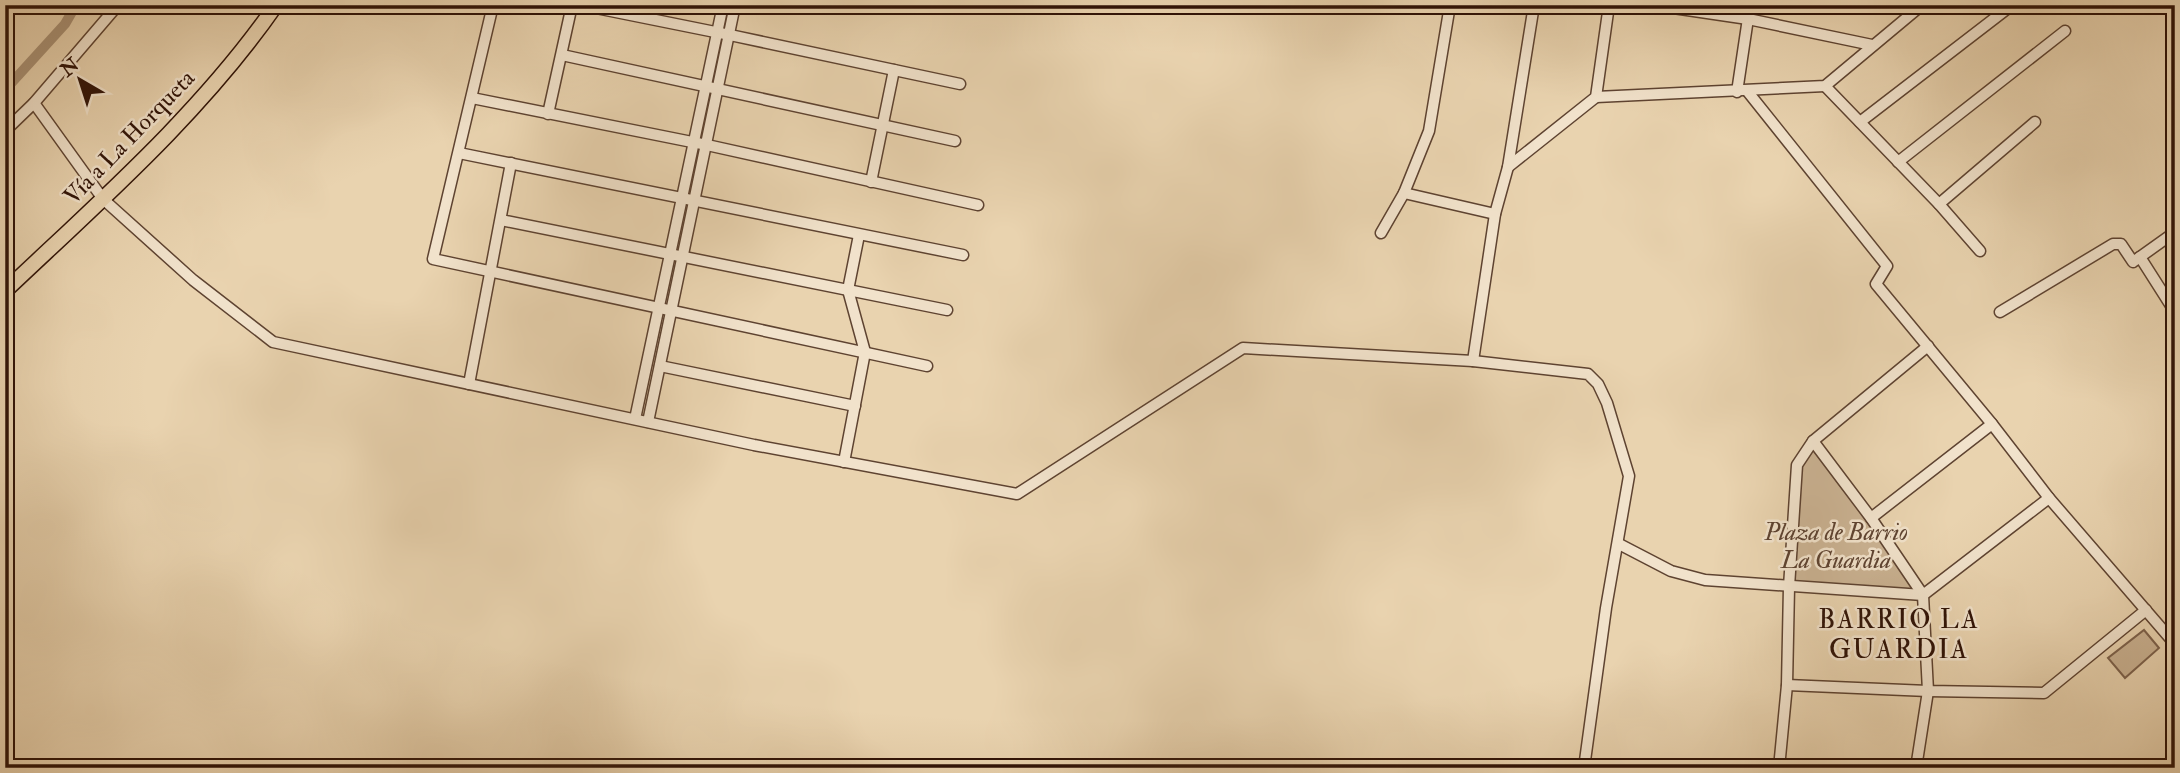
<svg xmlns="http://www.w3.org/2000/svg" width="2180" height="773" font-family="'IM FELL Double Pica',serif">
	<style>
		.green { fill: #cab292; stroke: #7d624c; stroke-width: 2 }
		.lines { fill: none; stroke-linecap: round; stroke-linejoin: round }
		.canal { stroke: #aa9276; stroke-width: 10 }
		.minor-casing { stroke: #5e4331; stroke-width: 13 }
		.major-casing { stroke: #301307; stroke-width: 17 }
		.minor { stroke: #f1e2cb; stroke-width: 10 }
		.major { stroke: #e9d3af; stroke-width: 14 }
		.labels { text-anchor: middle; stroke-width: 5; stroke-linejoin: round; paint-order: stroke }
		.street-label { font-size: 24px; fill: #301307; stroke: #f1e2cb }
		.park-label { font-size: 24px; font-style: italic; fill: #5e4331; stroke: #f1e2cb }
		.neighbourhood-label { font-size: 26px; letter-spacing: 2px; fill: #301307; stroke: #f1e2cb }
	</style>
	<rect width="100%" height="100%" fill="#e9d3af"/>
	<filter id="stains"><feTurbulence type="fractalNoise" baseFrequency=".00286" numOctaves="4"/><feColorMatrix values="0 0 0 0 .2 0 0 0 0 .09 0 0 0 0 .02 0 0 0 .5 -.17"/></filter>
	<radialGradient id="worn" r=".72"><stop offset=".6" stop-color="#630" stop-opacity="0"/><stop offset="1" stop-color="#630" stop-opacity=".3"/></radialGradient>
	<g class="green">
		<path d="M1813,441L1923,595L1789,587L1797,465Z"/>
		<path d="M2144,630L2159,648L2125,678L2108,658Z"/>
	</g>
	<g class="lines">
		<path class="canal" d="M5,90L65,24L76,5"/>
		<g class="minor-casing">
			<g id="minor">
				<path d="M493,5L433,259L927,366"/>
				<path d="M581,5L730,35L960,84"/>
				<path d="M1653,5L1748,19L1872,45"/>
				<path d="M562,55L955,141"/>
				<path d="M1825,86L1939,204L1980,251"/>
				<path d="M1737,92L1750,5"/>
				<path d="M1748,92L1887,266L1876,284L1992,424L2049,498L2175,644"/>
				<path d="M1596,97L1825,86L1922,5"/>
				<path d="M472,98L707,145L978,205"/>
				<path d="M34,103L103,199L193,280L273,342L754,445L1017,494L1243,348L1473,361L1588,374L1598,384L1607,403L1629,476L1606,608L1584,768"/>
				<path d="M548,114L572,5"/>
				<path d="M1860,122L2012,5"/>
				<path d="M5,131L34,103L118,5"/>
				<path d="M459,153L963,255"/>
				<path d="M1898,162L2065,31"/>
				<path d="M1508,167L1596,97L1609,5"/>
				<path d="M871,182L894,70"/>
				<path d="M1404,193L1495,214"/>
				<path d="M1939,204L2035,122"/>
				<path d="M501,220L947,310"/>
				<path d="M1381,233L1404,193L1429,131L1450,5"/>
				<path d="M2140,257L2175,312"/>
				<path d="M2000,312L2113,244H2121L2133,262L2175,232"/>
				<path d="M1473,361L1495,214L1508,167L1534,5"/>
				<path d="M660,366L855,406"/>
				<path d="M469,384L511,163"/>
				<path d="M635,419L723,5"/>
				<path d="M648,422L735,5"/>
				<path d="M1813,441L1871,518L1923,595L1928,691L1916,768"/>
				<path d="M844,462L865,352L848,290L859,235"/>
				<path d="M1871,518L1992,424"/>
				<path d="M1619,544L1671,571L1705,580L1923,595L2049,498"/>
				<path d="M1787,685L1928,691L2044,693L2146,610"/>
				<path d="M1779,768L1787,685L1789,587L1797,465L1813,441L1928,346"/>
			</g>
		</g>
		<g class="major-casing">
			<path id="major" d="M5,291C100,201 201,113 276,5"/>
		</g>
		<use href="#minor" class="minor"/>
		<use href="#major" class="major"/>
	</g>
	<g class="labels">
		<g class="street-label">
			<text transform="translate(129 137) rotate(-46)" y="8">Vía a La Horqueta</text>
		</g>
		<g class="park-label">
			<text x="1836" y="540">Plaza de Barrio<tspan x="1836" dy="28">La Guardia</tspan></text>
		</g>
		<g class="neighbourhood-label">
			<text x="1899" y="628">BARRIO LA<tspan x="1899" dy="30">GUARDIA</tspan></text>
		</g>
	</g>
	<rect width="2180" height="773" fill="none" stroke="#e9d3af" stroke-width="28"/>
	<rect x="7" y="7" width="2166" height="759" fill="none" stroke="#301307" stroke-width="3.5"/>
	<rect x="14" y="14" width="2152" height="745" fill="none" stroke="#301307" stroke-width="2"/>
	<g transform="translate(80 80) rotate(321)" stroke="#f1e2cb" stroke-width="5" paint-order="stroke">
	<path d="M0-5L12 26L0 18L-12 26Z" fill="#301307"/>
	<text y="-10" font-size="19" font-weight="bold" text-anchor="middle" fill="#301307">N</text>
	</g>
	<rect width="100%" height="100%" filter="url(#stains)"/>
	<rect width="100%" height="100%" fill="url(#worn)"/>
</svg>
